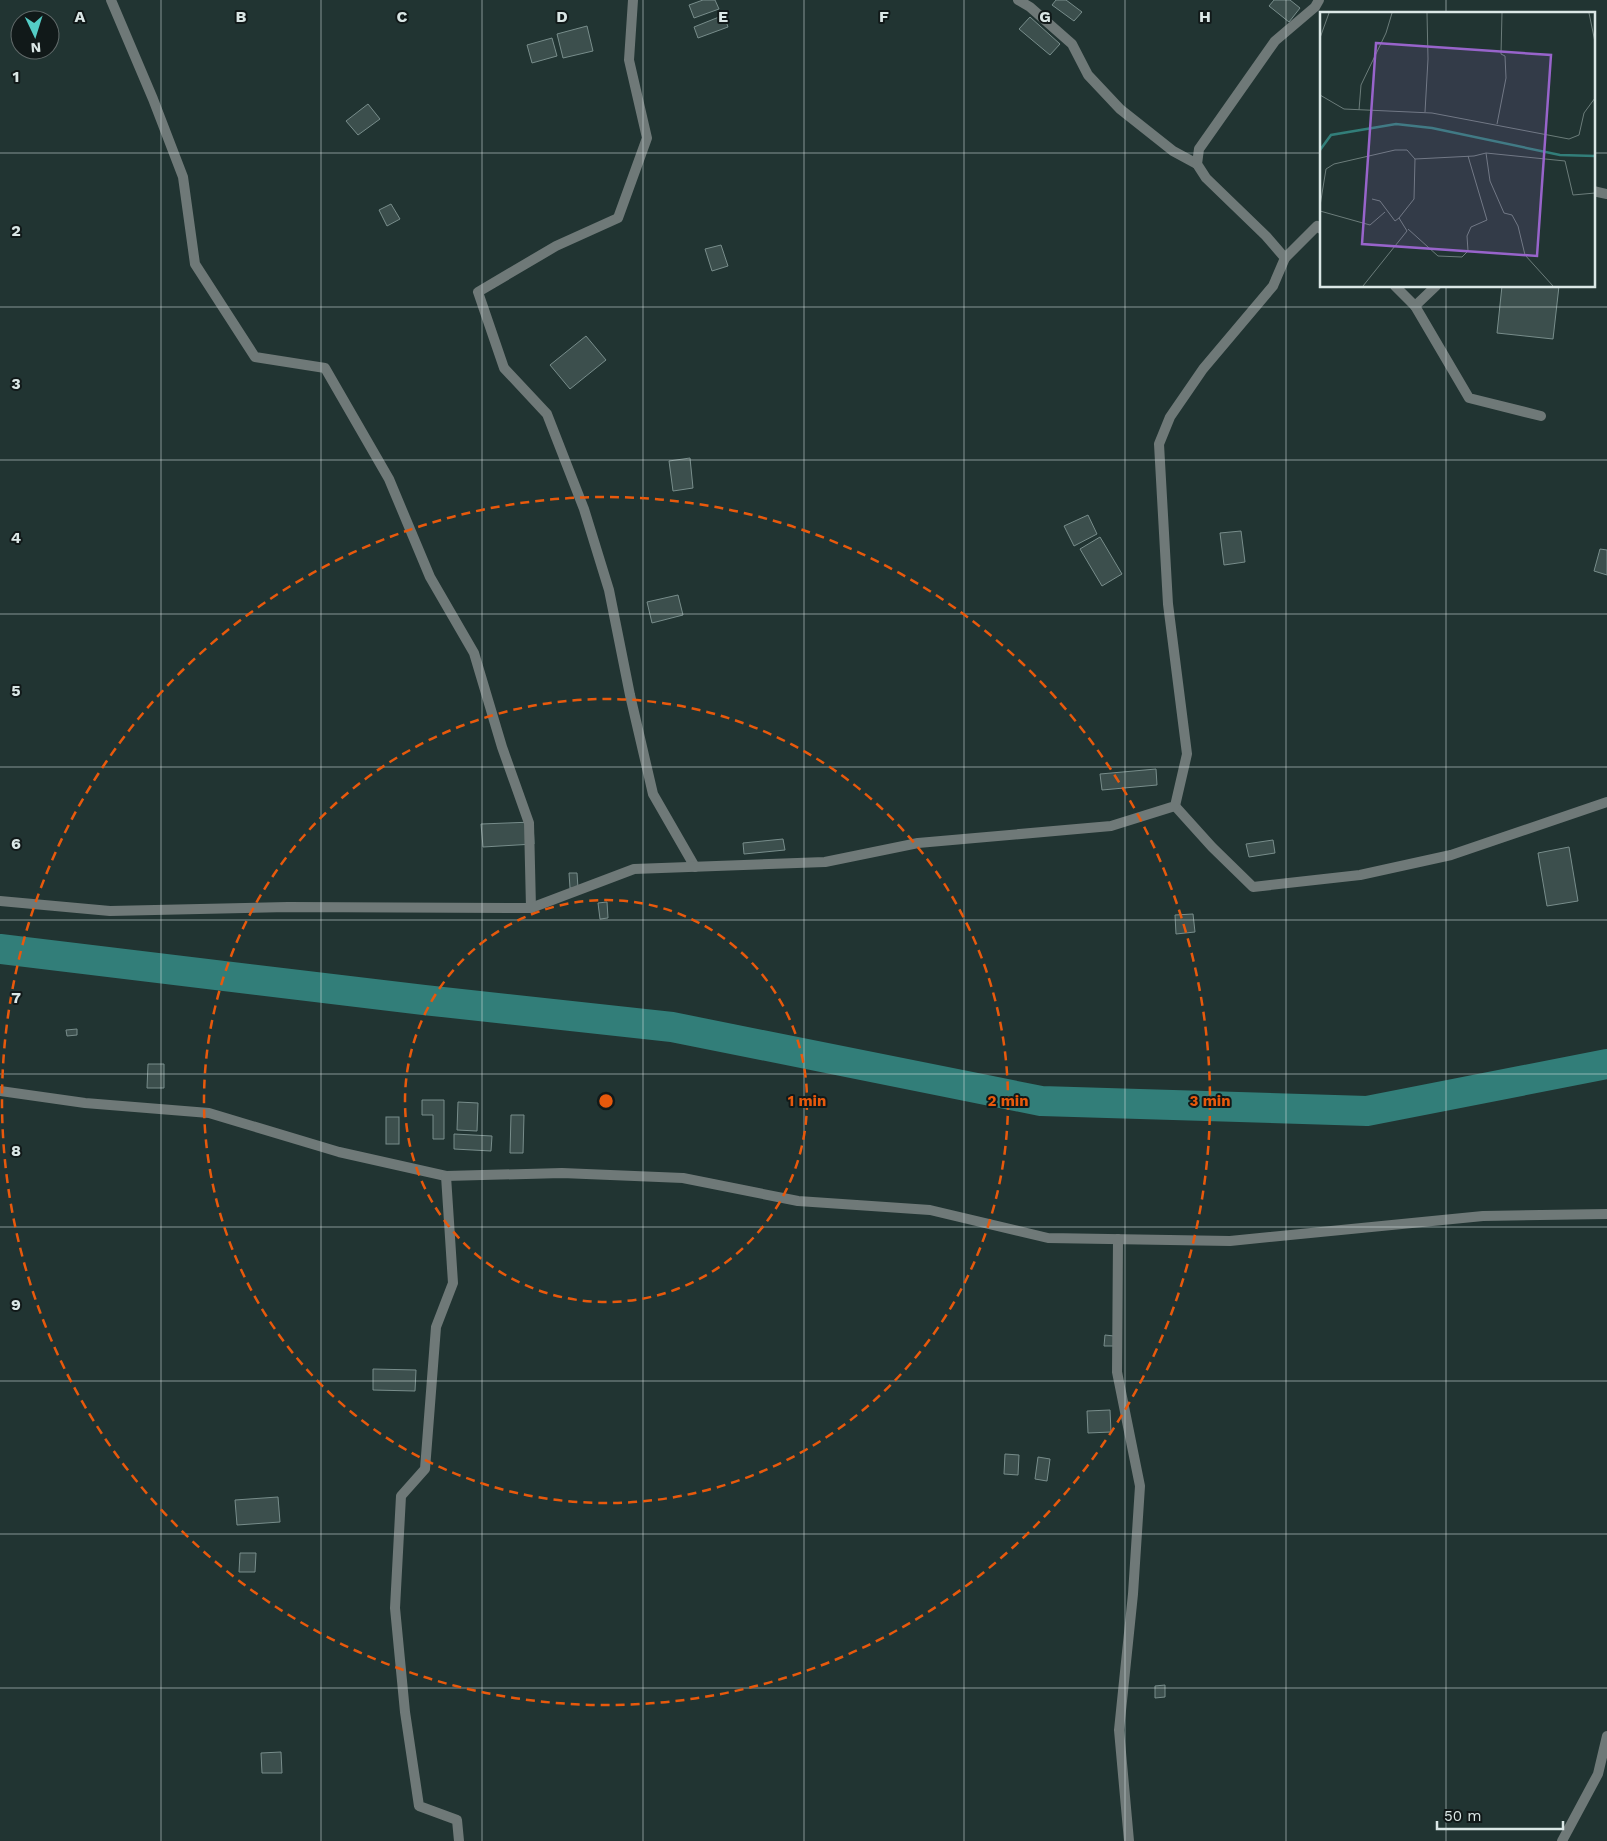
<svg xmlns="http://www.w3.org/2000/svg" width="1607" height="1841" font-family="'Work Sans',sans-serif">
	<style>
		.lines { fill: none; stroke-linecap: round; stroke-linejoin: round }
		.river { stroke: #327e79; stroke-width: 30 }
		.building { fill: #3c4f4d; stroke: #788d8b }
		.street { stroke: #6f7978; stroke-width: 10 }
		.grid { fill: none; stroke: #dbe7e6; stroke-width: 1; stroke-opacity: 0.55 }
		.ring { fill: none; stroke: #e8590c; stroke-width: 2.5; stroke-dasharray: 9 6 }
		.inset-river { fill: none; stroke: #327e79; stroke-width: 2.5 }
		.inset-road { fill: none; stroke: #6b7c7a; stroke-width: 1 }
		.view { fill: #9864cb; fill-opacity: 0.15; stroke: #9864cb; stroke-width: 2.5 }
		.inset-edge { fill: none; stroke: #dbe7e6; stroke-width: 2.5 }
		.grid-label { font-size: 16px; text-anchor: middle; font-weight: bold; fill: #dbe7e6; stroke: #111919; stroke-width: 4; stroke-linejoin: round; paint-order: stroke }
		.centre { fill: #e8590c; stroke: #111919; stroke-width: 2.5 }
		.ring-label { font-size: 15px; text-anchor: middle; font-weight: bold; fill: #e8590c; stroke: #111919; stroke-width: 4; stroke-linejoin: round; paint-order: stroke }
	</style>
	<rect width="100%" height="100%" fill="#213432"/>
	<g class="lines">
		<path class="river" d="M0,949L424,1000L672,1027L1041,1101L1367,1111L1607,1064"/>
	</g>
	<g class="building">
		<path d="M703,0H715L719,9L694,18L689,5Z"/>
		<path d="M1056,0H1066L1082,12L1074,21L1052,5Z"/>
		<path d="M1274,0H1290L1300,8L1289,22L1269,6Z"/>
		<path d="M724,15L728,27L698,38L694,27Z"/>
		<path d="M1030,17L1060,44L1050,55L1019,29Z"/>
		<path d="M587,26L593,51L563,58L557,34Z"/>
		<path d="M552,38L557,56L532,63L527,45Z"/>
		<path d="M368,104L380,119L358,135L346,121Z"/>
		<path d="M391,204L400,219L387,226L379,210Z"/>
		<path d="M721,245L728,266L712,271L705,249Z"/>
		<path d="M1502,286H1559L1553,339L1497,333Z"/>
		<path d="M586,336L606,360L570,389L550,365Z"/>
		<path d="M690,458L693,488L673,491L669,461Z"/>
		<path d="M1088,515L1097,534L1074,546L1064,526Z"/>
		<path d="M1241,531L1245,562L1224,565L1220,533Z"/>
		<path d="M1100,537L1122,574L1102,586L1080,549Z"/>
		<path d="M1600,549L1607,550V575L1594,571Z"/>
		<path d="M678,595L683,615L652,623L647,602Z"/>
		<path d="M1156,769L1157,785L1102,790L1100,774Z"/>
		<path d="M533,822L534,844L483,847L481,824Z"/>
		<path d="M783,839L785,850L744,854L743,843Z"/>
		<path d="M1273,840L1275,853L1249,857L1246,844Z"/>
		<path d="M1569,847L1578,901L1547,906L1538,853Z"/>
		<path d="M569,873H577L578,888H570Z"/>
		<path d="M607,902L608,918L600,919L598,903Z"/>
		<path d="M1193,914L1195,932L1176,934L1175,915Z"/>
		<path d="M77,1029V1035L67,1036L66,1030Z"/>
		<path d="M148,1064H164V1088H147Z"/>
		<path d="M422,1100H444V1139H433V1115H422Z"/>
		<path d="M458,1102L478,1103L477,1131L457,1130Z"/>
		<path d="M511,1115H524L523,1153H510Z"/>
		<rect x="386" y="1117" width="13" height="27"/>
		<path d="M454,1134L492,1136L491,1151L454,1149Z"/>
		<path d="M1105,1335L1114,1336V1346H1104Z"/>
		<path d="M373,1369L416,1370L415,1391L373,1390Z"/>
		<path d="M1110,1410L1111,1432L1088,1433L1087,1411Z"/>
		<path d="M1005,1454L1019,1455L1018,1475L1004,1474Z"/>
		<path d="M1038,1457L1050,1459L1047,1481L1035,1479Z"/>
		<path d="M278,1497L280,1522L237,1525L235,1500Z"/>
		<path d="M240,1553H256L255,1572H239Z"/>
		<path d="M1165,1685V1697L1155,1698V1686Z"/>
		<path d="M281,1752L282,1773H262L261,1753Z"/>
	</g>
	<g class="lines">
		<g class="street">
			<path d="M111,0L153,99L183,177L195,264L255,357L325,368L389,479L430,577L474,653L502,747L529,823L531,908"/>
			<path d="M633,0L629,60L647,138L618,218L556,246L478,292L504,368L547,414L584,509L609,590L630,695L653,794L695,867"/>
			<path d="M1018,0L1030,7L1072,44L1088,75L1120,109L1173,151L1197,164"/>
			<path d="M1593,191L1607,194"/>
			<path d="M1285,258L1317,226L1321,229"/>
			<path d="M1395,286L1415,306L1469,398L1541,416"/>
			<path d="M1415,306L1436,286"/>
			<path d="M1175,806L1212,847L1253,887L1360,875L1451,855L1607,802"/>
			<path d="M0,901L110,911L288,907L531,908L634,869L825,862L918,843L1111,826L1175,806L1187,754L1168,604L1159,444L1170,417L1203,369L1273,286L1285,258L1266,236L1206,178L1197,164L1199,149L1275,41L1315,7L1319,0"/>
			<path d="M0,1091L85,1103L209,1113L339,1152L446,1176L562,1173L683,1178L798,1201L930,1210L1048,1238L1230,1241L1483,1216L1607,1214"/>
			<path d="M446,1176L453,1283L436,1327L425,1469L401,1496L395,1608L405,1712L419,1806L457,1820L459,1841"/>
			<path d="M1118,1239L1117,1372L1140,1486L1133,1594L1119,1730L1129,1841"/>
			<path d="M1562,1841L1598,1774L1607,1736"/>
		</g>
	</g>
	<path class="grid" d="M161,0V1841M321,0V1841M482,0V1841M643,0V1841M804,0V1841M964,0V1841M1125,0V1841M1286,0V1841M1446,0V14M0,153H1321M1593,153H1607M1446,286V1841M0,307H1607M0,460H1607M0,614H1607M0,767H1607M0,920H1607M0,1074H1607M0,1227H1607M0,1381H1607M0,1534H1607M0,1688H1607"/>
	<g class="ring">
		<circle cx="606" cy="1101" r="201"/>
		<circle cx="606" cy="1101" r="402"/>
		<circle cx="606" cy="1101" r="604"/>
	</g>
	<g transform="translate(1320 12)">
		<rect width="275" height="275" fill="#213432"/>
		<path class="inset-river" d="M0,138L11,123L76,112L112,116L240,143L275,144"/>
		<path class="inset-road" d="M269,1L275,30M0,26L9,1M0,83L24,97L112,101L249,127L259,123L264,101L275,86M39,98L41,73L66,21L72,1M105,100L108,47L107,1M177,112L186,66L185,44L181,42L182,1M166,141L170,169L184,201L192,203L198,214L205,243L233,274M52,187L60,189L75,209L79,206M0,194L6,157L14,152L75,138H87L95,147M0,199L50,213L65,200M88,217L118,244L142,245L148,239L147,224L151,215L167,208L148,144M43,274L87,219L79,206L94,187L95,147L154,144L166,141L245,149L253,183L275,181"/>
		<path class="view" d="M56,31L231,43L217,244L42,232Z"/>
		<rect width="275" height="275" class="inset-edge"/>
	</g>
	<g class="grid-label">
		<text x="80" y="22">A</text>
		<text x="241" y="22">B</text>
		<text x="402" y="22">C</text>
		<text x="562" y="22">D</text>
		<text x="723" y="22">E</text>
		<text x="884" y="22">F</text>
		<text x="1045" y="22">G</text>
		<text x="1205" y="22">H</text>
		<text x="16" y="82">1</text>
		<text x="16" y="236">2</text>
		<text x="16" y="389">3</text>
		<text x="16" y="543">4</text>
		<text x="16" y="696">5</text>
		<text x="16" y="849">6</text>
		<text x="16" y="1003">7</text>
		<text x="16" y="1156">8</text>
		<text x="16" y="1310">9</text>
	</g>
	<circle cx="606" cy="1101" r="8" class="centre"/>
	<g class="ring-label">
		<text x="807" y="1106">1 min</text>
		<text x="1008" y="1106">2 min</text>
		<text x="1210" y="1106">3 min</text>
	</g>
	<g transform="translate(35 35) rotate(176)"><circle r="24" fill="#111919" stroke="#626b6b"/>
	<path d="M0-4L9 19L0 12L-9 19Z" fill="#54cdc6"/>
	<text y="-8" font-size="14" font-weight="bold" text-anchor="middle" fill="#dbe7e6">N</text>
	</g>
	<path d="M1437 1821v8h126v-8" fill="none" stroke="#dbe7e6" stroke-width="2.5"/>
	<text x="1444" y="1821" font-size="15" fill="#dbe7e6" stroke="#111919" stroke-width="4" paint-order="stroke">50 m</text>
</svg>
